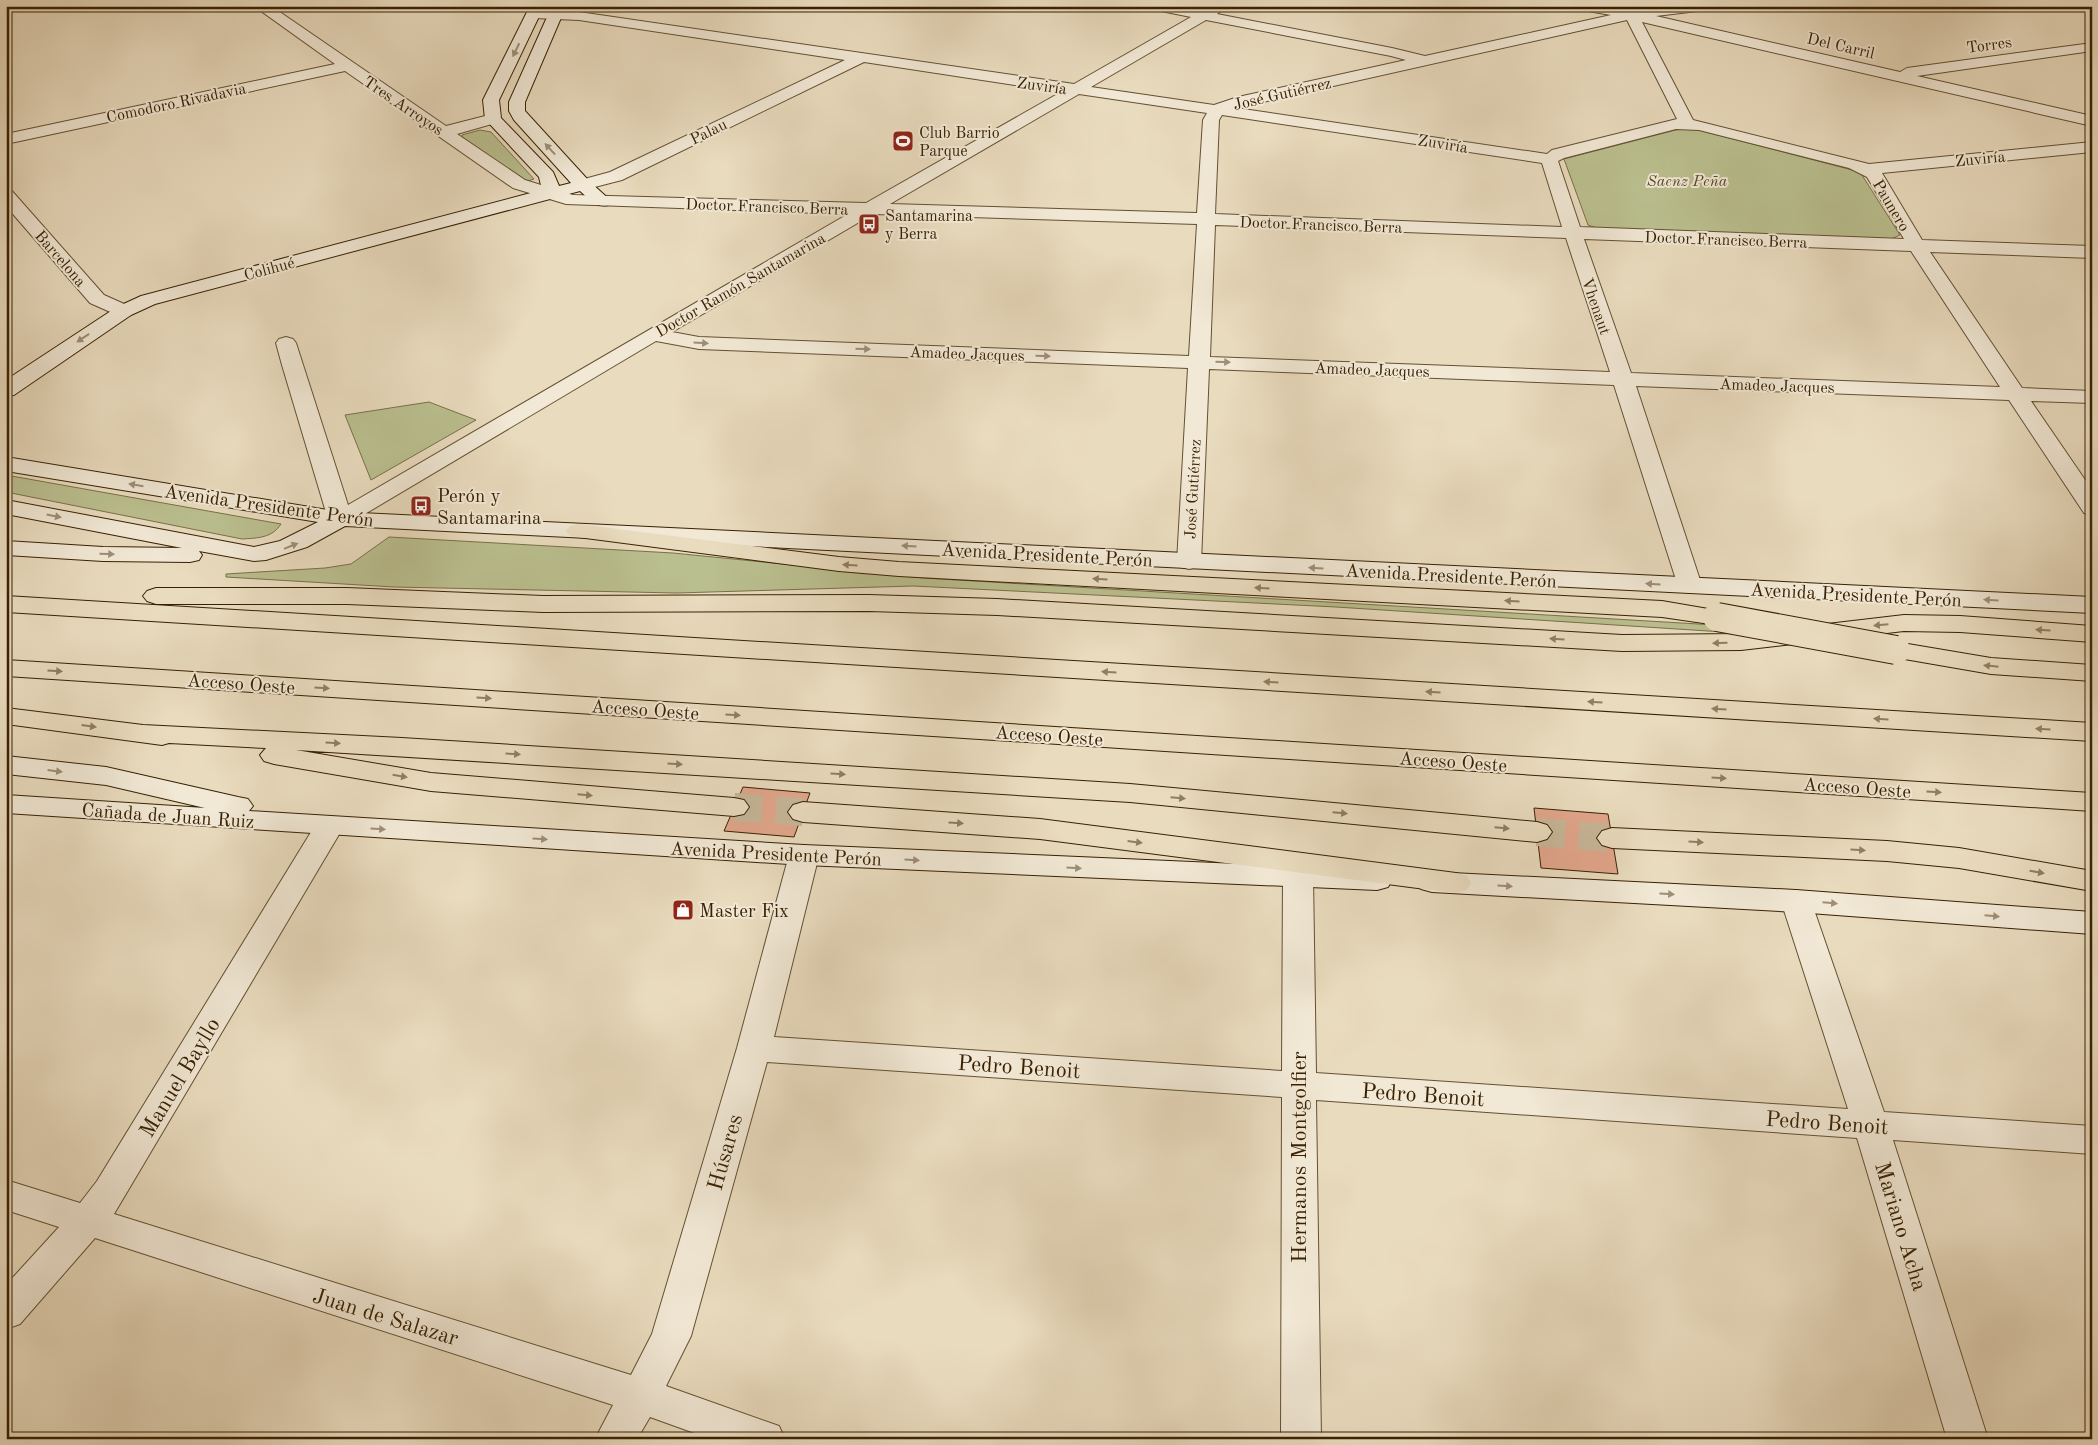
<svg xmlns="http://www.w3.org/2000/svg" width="2098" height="1445" font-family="'Old Standard TT',serif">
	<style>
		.green { fill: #babf8f; stroke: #797048 }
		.building { fill: #e2a68c; stroke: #382102 }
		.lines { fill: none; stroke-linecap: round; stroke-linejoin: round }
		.highway-tunnel { stroke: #c6b698; stroke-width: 28; stroke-dasharray: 28 14; stroke-linecap: butt }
		.street-casing { stroke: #645031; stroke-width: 2 }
		.secondary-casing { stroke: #382102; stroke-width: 2 }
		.highway-casing { stroke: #382102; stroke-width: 2 }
		.street { fill: #f1e8d5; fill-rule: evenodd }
		.secondary { fill: #f1e8d5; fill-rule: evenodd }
		.highway { fill: #e9dbbe; fill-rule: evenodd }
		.highway-bridge-casing { stroke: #382102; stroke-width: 30; stroke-linecap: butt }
		.highway-bridge { stroke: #e9dbbe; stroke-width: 28 }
		.oneway { fill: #9e8e76 }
		.oneway2 { fill: #907e60 }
		.labels { text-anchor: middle; stroke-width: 4; stroke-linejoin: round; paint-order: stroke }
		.far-street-label { font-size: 16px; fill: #382102; stroke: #f1e8d5 }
		.far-poi-label { font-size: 16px; fill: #382102; stroke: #f1e8d5; text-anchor: start }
		.far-park-label { font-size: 16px; font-style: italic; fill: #584825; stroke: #f1e8d5 }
		.poi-label { font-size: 19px; fill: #382102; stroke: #f1e8d5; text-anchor: start }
		.street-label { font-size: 19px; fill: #382102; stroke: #f1e8d5 }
		.near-street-label { font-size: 22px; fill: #382102; stroke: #f1e8d5 }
	</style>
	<rect width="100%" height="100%" fill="#e9dbbe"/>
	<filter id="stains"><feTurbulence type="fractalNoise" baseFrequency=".004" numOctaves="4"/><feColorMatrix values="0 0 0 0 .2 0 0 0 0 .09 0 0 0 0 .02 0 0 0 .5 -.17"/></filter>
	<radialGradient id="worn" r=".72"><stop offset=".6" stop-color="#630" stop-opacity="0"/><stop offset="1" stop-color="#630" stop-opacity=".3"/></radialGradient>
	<g class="green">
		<path d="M1687,127L1860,172L1900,235L1891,239L1599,229L1588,225L1564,159Z"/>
		<path d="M480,130L491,132L534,179L527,181L462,137V135Z"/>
		<path d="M429,402L476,420L371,480L345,415Z"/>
		<path d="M6,475L281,524C272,538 258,538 242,539L6,492Z"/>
		<path d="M389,537L673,553L923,578L1749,627L1739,633L1336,607L913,586L677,593L394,587L226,577V574L325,568L351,564Z"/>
	</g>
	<g class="building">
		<path d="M743,787L810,793L794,837L724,831Z"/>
		<path d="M1534,808L1608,814L1618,874L1541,868Z"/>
	</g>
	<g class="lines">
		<g class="highway-tunnel">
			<path d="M734,807L803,812"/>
			<path d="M1537,832L1612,838"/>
		</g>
		<g class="street-casing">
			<g id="street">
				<path d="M6,6H21L19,9L6,12Z"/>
				<path d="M254,6H271L446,126L493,114L499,116L501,119L499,122L457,134L525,180L573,195L866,203L1061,92L864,62L622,180L583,190L577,189L574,185L577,181L610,172L845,60L579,20L534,18L529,17L527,14L529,11L534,10L579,12L1074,84L1191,17L1151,9L1149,6H1179L1202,11L1209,6H1227L1217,14L1392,48L1425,56L1611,15L1577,9L1575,6H1607L1621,9L1620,6H1634L1636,10L1669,6H1713L1706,10L1656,16L1900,72L1907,68L2092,43V51L1917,76L2092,116V126L1642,22L1693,120L1869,164L2092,142V152L1882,173L1922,240L2092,246V258L1930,252L2022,388L2092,391V403L2031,401L2092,490V515L2084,513L2009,400L1636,386L1702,586L1699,591L1690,593L1681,591L1678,586L1614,385L1209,369L1201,562L1198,567L1189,569L1180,567L1177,562L1188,368L699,349L656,341L348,524L340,526L332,524L328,519L282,365L276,343L279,339L286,337L293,339L296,343L348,505L848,214L566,204L513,188L345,71L6,144V134L335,64ZM1206,20L1391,56L1406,60L1238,97L1214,105L1091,87ZM1627,20L1677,119L1552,150L1547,154L1236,108ZM1079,94L1207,113L1203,120L1197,213L890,204ZM1222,115L1542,163L1562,227L1215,214L1219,120ZM1676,129L1699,130L1849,168L1867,177L1904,239L1580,227L1558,161L1564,158ZM873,214L1197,224L1189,356L699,337L672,332ZM1215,225L1566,238L1610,372L1210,357ZM1584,239L1911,251L2000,387L1631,373Z"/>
				<path d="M6,190L12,191L104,295L131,307L134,311L131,315L124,317L117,315L90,303L6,206Z"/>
				<path d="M329,816L339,819L344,826L114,1214L631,1375L652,1334L737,1048L789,855L793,848L804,845L815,848L819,855L774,1037L1282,1071L1283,876L1287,869L1298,866L1309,869L1313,876L1316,1073L1848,1109L1781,901L1785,893L1796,890L1807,893L1811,901L1884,1112L2092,1126V1154L1893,1140L1988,1439H1947L1857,1138L1316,1100L1321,1439H1281L1282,1097L767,1062L691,1336L666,1386L779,1426L785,1439H711L650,1417L637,1439H595L613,1405L95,1238L20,1324L6,1329V1285L59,1227L6,1210V1180L80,1203L97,1181L319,819Z"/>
			</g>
		</g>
		<g class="secondary-casing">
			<g id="secondary">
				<path d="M530,6H544L499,100L501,118L553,172L559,186L571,183L514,120L509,111V102L552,6H566L525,102V111L589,181L611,201L608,205C596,208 589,199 580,191L155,304L131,315L14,395L6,396V380L117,307L141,296L542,190L539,177L485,119L483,100Z"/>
				<path d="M6,457L340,512L2092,597V613L345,526L307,547L266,560L254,561L199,551L202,555L199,560L190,562L103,561L6,555V541L103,547L182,548L6,514V500L254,547L280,541L318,522L6,471Z"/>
				<path d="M6,756L106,767L238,797L248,799L253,806L249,811L804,845L1377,870L1388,873L1392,880L1388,887L1377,890L804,865L6,813V795L205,808L106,785L6,774Z"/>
				<path d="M1432,872L1796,890L2092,912V934L1796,912L1432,892L1421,889L1417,882L1421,875Z"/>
			</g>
		</g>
		<g class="highway-casing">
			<g id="highway">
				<path d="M578,524L839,557L899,562L1662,601L1726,612L1730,617L1726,622L1717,625L1662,617L899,576L839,571L570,536L566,531L570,526Z"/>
				<path d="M156,588H347L543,596L869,595L997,599L1622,635L1741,634L1904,615L1960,616L2092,626V642L1960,632L1904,631L1741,650L1622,651L997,615L869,611L543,612L347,604H156L147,601L143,596L147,591Z"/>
				<path d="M6,596L2092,723V741L6,612Z"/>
				<path d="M1896,642L1991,658L2092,665V681L1991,674L1887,656L1883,650L1887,644Z"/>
				<path d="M6,660L2092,793V811L6,676Z"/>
				<path d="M6,708L143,725L402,738L1130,784L1537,822L1547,825L1552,832L1547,839L1537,842L1130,802L296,750L431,773L734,798L744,800L749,807L744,814L734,816L431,791L274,764L264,761L260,755L266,748L169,743L162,745L6,724Z"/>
				<path d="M803,802L1040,819L1456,873L1467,876L1471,883L1467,890L1456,893L1040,839L803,822L793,819L788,812L793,805Z"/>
				<path d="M1612,828L1887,841L1959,848L2092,871V891L1959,868L1887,861L1612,848L1602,845L1597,838L1602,831Z"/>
			</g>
		</g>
		<use href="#street" class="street"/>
		<use href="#secondary" class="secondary"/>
		<use href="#highway" class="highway"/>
		<g class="highway-bridge-casing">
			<path id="highway-bridge" d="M1717,617L1896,650"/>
		</g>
		<use href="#highway-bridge" class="highway-bridge"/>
	</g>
	<defs><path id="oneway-solid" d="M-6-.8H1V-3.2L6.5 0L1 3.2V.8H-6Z" transform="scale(1.25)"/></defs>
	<g class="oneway">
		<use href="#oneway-solid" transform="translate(516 50) rotate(116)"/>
		<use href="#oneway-solid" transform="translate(550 149) rotate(-133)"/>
		<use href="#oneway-solid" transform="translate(83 338) rotate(146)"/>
		<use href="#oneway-solid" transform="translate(701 343) rotate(4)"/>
		<use href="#oneway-solid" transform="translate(863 349) rotate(2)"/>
		<use href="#oneway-solid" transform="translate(1043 356) rotate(2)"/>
		<use href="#oneway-solid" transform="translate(1223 362) rotate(2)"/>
		<use href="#oneway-solid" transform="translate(136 485) rotate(-171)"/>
		<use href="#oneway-solid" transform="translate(54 516) rotate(11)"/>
		<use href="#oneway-solid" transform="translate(291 546) rotate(-22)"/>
		<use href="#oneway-solid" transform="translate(909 546) rotate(-177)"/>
		<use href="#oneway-solid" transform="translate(107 554) rotate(2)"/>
		<use href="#oneway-solid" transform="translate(1316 568) rotate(-177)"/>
		<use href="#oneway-solid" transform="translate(1653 584) rotate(-177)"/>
		<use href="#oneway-solid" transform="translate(1991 600) rotate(-177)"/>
		<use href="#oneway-solid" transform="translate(55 771) rotate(7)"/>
		<use href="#oneway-solid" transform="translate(378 829) rotate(3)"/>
		<use href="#oneway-solid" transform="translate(540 839) rotate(3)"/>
		<use href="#oneway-solid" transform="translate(912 860) rotate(3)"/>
		<use href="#oneway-solid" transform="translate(1074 868) rotate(3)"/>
		<use href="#oneway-solid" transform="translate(1505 886) rotate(3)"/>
		<use href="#oneway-solid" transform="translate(1667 894) rotate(3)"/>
		<use href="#oneway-solid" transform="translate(1830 903) rotate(5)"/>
		<use href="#oneway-solid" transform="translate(1992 916) rotate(5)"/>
	</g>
	<g class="oneway2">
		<use href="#oneway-solid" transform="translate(850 565) rotate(-176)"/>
		<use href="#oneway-solid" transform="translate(1100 579) rotate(-177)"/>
		<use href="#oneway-solid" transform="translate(1262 588) rotate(-177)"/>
		<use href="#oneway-solid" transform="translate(1512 601) rotate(-177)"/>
		<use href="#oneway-solid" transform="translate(1881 625) rotate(175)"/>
		<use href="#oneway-solid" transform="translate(2043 630) rotate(-176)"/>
		<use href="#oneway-solid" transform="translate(1557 639) rotate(-177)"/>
		<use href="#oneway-solid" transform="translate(1720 643) rotate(178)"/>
		<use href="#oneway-solid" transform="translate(1991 666) rotate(-174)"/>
		<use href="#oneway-solid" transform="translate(55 671) rotate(4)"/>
		<use href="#oneway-solid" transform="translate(1109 672) rotate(-176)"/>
		<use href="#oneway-solid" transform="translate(1271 682) rotate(-176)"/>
		<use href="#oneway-solid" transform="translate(322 688) rotate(4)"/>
		<use href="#oneway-solid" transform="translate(1433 692) rotate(-176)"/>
		<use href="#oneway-solid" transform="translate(484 698) rotate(4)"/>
		<use href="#oneway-solid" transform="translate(1595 702) rotate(-176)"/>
		<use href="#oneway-solid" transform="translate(1719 709) rotate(-176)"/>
		<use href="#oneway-solid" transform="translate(733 715) rotate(4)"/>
		<use href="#oneway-solid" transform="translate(1881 719) rotate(-176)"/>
		<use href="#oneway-solid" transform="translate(89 726) rotate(8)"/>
		<use href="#oneway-solid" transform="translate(2043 729) rotate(-176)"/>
		<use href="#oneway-solid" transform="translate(333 743) rotate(3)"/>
		<use href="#oneway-solid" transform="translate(513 754) rotate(4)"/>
		<use href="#oneway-solid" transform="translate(675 764) rotate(4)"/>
		<use href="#oneway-solid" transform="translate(838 774) rotate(4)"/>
		<use href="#oneway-solid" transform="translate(400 776) rotate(10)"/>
		<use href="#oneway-solid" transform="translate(1719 778) rotate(4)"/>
		<use href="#oneway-solid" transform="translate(1934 792) rotate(4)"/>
		<use href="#oneway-solid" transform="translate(585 795) rotate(5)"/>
		<use href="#oneway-solid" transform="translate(1178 798) rotate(5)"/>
		<use href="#oneway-solid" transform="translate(1340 813) rotate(5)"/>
		<use href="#oneway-solid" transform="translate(956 823) rotate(4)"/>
		<use href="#oneway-solid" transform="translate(1502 828) rotate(5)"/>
		<use href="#oneway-solid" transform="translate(1135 842) rotate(7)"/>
		<use href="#oneway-solid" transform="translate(1696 842) rotate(3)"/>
		<use href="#oneway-solid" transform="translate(1858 850) rotate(3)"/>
		<use href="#oneway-solid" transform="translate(2037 872) rotate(10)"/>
	</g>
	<defs>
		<g id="stadium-square" transform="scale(1.125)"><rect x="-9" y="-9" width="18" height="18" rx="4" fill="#8f2418" stroke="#f1e8d5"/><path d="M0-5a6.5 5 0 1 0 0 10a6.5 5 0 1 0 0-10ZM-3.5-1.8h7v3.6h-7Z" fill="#fff"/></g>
		<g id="bus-square" transform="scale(1.125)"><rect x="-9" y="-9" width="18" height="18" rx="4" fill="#8f2418" stroke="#f1e8d5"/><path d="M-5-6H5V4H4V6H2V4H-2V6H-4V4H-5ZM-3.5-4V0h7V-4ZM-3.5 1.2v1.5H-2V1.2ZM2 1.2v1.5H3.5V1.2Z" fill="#fff"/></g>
		<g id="shop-square" transform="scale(1.125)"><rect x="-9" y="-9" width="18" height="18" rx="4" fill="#8f2418" stroke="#f1e8d5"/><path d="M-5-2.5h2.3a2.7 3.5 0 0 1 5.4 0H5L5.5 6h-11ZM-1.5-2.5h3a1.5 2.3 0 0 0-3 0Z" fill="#fff"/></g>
	</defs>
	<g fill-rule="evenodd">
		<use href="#stadium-square" x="903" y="141"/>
		<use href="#bus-square" x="869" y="224"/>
		<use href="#bus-square" x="421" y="506"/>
		<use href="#shop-square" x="683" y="910"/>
	</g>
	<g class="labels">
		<g class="far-street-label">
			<text transform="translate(1989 44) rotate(-8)" y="6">Torres</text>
			<text transform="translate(1841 45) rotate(13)" y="6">Del Carril</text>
			<text transform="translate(1042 85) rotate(8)" y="6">Zuviría</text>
			<text transform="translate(1282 93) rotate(-13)" y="6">José Gutiérrez</text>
			<text transform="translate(176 102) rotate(-12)" y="6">Comodoro Rivadavia</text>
			<text transform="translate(404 105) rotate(34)" y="6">Tres Arroyos</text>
			<text transform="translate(708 131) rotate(-26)" y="6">Palau</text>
			<text transform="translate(1443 143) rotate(9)" y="6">Zuviría</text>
			<text transform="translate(1980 158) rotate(-6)" y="6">Zuviría</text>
			<text transform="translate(1892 205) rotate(59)" y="6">Paunero</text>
			<text transform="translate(767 206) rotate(2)" y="6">Doctor Francisco Berra</text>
			<text transform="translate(1321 224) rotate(2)" y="6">Doctor Francisco Berra</text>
			<text transform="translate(1726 239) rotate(2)" y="6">Doctor Francisco Berra</text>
			<text transform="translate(61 258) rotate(49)" y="6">Barcelona</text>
			<text transform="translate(269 268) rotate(-15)" y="6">Colihué</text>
			<text transform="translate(740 284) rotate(-30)" y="6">Doctor Ramón Santamarina</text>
			<text transform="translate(1597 306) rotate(71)" y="6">Vhenaut</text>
			<text transform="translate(967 353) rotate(2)" y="6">Amadeo Jacques</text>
			<text transform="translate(1372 369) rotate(2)" y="6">Amadeo Jacques</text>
			<text transform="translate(1777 385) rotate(2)" y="6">Amadeo Jacques</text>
			<text transform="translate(1192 489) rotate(-87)" y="6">José Gutiérrez</text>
		</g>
		<g class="far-poi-label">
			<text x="919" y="138">Club Barrio<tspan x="919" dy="18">Parque</tspan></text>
			<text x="885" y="221">Santamarina<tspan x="885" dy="18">y Berra</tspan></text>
		</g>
		<g class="far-park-label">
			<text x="1687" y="186">Saenz Peña</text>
		</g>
		<g class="poi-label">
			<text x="437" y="502">Perón y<tspan x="437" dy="22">Santamarina</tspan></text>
			<text x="699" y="917">Master Fix</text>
		</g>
		<g class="street-label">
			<text transform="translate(269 505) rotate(8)" y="7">Avenida Presidente Perón</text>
			<text transform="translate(1047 554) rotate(3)" y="7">Avenida Presidente Perón</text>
			<text transform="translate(1451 575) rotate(3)" y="7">Avenida Presidente Perón</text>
			<text transform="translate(1856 594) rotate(3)" y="7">Avenida Presidente Perón</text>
			<text transform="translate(241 683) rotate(4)" y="7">Acceso Oeste</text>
			<text transform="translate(645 709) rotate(4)" y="7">Acceso Oeste</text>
			<text transform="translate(1049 735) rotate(4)" y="7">Acceso Oeste</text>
			<text transform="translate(1453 761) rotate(4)" y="7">Acceso Oeste</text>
			<text transform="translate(1857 787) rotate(4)" y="7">Acceso Oeste</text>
			<text transform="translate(168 815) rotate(4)" y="7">Cañada de Juan Ruiz</text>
			<text transform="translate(776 853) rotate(3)" y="7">Avenida Presidente Perón</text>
		</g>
		<g class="near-street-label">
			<text transform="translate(1019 1066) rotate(4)" y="8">Pedro Benoit</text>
			<text transform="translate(179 1077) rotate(-59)" y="8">Manuel Bayllo</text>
			<text transform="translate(1423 1094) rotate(4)" y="8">Pedro Benoit</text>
			<text transform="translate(1827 1122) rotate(4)" y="8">Pedro Benoit</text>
			<text transform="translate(724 1152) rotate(-74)" y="8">Húsares</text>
			<text transform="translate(1298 1157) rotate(-90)" y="8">Hermanos Montgolfier</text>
			<text transform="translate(1902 1226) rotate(73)" y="8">Mariano Acha</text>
			<text transform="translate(386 1316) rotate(17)" y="8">Juan de Salazar</text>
		</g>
	</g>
	<rect width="2098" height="1445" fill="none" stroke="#e9dbbe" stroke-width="25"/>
	<rect x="8" y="8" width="2083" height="1430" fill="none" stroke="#382102" stroke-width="2.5"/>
	<rect x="12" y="12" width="2073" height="1420" fill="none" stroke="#382102"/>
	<rect width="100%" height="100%" filter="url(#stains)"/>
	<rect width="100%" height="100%" fill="url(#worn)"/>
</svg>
